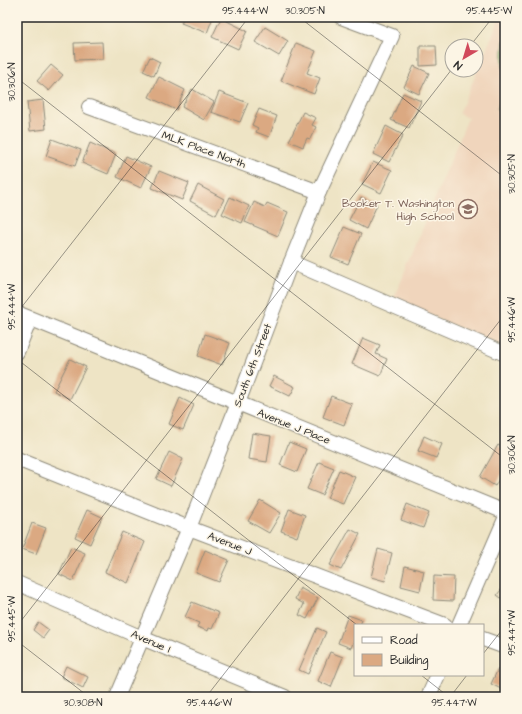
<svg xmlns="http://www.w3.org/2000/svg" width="522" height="714" font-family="'Architects Daughter',sans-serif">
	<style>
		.built { fill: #f0d5bc }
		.green { fill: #9ccc7c; stroke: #647c54 }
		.building { fill: #dba982 }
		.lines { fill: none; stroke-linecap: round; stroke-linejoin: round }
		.minor-casing { stroke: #8c8878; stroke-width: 16 }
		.minor { stroke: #fff; stroke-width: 14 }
		.ticks { fill: none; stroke: #2b2b2b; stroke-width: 1; stroke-opacity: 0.45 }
		.labels { text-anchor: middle; stroke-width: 3; stroke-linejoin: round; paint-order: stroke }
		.street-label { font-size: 11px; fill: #2b2b2b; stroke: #fcf5e5 }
		.education-label { font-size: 11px; fill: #785e54; stroke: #fcf5e5; text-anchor: end }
		.neatline { fill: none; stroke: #2b2b2b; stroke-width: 1.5 }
		.ticks-label { font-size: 10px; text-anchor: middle; fill: #2b2b2b }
	</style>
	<rect width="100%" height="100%" fill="#fcf5e5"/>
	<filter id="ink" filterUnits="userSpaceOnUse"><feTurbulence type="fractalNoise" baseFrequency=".025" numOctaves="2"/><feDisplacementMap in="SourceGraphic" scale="8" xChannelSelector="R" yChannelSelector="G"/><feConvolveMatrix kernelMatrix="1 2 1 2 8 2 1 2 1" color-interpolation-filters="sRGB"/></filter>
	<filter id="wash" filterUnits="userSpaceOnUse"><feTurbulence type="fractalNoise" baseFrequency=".012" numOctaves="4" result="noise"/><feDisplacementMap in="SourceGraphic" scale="16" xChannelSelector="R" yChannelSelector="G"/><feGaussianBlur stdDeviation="0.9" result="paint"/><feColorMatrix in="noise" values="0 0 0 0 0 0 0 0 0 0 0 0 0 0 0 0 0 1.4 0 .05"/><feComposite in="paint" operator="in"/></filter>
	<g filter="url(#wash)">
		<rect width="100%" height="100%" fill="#eee4c5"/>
		<path class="built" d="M500,17H505V347L393,301L468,118L459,114Z"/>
		<g class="green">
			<path d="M505,37V77C502,64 502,51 505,37Z"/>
			<path d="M502,97L505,98V112L497,109Z"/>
		</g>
		<g id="blocks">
			<g class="building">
				<path d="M184,17H213L207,33L181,23Z"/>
				<path d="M221,18L247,31L238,49L212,37Z"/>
				<path d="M265,27L288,41L279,56L255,42Z"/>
				<path d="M102,42L103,59L75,60L74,43Z"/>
				<path d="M296,43L316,51L307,73L320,78L314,94L281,81Z"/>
				<path d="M420,46H436L437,65L420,66Z"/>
				<path d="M150,57L160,62L154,76L143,71Z"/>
				<path d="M51,65L63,75L49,91L37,81Z"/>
				<path d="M414,66L429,73L419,94L404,87Z"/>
				<path d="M159,77L185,90L176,110L149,97Z"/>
				<path d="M192,89L214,102L204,120L182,107Z"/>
				<path d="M219,92L248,103L240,122L211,112Z"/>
				<path d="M403,93L421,101L409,128L391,120Z"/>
				<path d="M43,100L46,129L30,131L27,102Z"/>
				<path d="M259,109L277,116L269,137L256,132L258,128L252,125Z"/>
				<path d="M303,112L316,118L312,125L316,127L310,139L307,138L303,147L289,141Z"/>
				<path d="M386,126L403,135L389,162L373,154Z"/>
				<path d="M52,139L81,150L75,166L46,156Z"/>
				<path d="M90,143L116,154L108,174L82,163Z"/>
				<path d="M126,156L151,167L141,188L117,177Z"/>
				<path d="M373,162L392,170L381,193L362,184Z"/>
				<path d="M159,171L189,183L182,200L152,188Z"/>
				<path d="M198,185L224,199L216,215L190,201Z"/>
				<path d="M230,197L249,206L242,223L222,214Z"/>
				<path d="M361,197L377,205L366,229L349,220Z"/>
				<path d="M254,202L265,207L267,203L288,212L278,236L245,222Z"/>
				<path d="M344,227L361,234L348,264L331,257Z"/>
				<path d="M205,334L230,343L222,365L198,356Z"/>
				<path d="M363,338L380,345L376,354L387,359L380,376L352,364Z"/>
				<path d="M70,359L86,367L70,399L54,391Z"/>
				<path d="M274,376L295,387L290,396L269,386Z"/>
				<path d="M331,396L352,404L344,425L323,417Z"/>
				<path d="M180,398L194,405L183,430L169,424Z"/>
				<path d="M252,433L271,436L267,462L248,459Z"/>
				<path d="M424,436L442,444L436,458L418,451Z"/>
				<path d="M289,442L306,449L297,472L280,465Z"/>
				<path d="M498,445L505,449V469L495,486L480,477Z"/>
				<path d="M169,452L183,459L171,486L156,479Z"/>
				<path d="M319,462L334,468L322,495L307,489Z"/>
				<path d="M339,470L355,477L343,504L327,498Z"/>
				<path d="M260,500L281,513L269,533L248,521Z"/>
				<path d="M407,504L429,513L423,528L401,520Z"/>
				<path d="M289,509L305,515L297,537L281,531Z"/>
				<path d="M87,510L102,517L90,544L75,537Z"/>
				<path d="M32,523L46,528L36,554L22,549Z"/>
				<path d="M350,529L360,534L341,570L330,565Z"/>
				<path d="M122,532L145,542L128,583L105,572Z"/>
				<path d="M71,547L85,553L73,581L59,574Z"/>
				<path d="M378,549L392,553L385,581L371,577Z"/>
				<path d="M205,550L229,560L219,582L196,573Z"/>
				<path d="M405,566L424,571L420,591L401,586Z"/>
				<path d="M434,576L454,577L453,601L433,600Z"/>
				<path d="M505,585V601L497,595Z"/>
				<path d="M300,588L318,598L307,619L299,615L304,604L295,599Z"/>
				<path d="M192,602L219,613L212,629L209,628L208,631L197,627L199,623L185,617Z"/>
				<path d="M348,615L362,620L360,625H355V638L351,648L338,643Z"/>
				<path d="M17,616L21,618L17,626Z"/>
				<path d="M38,622L49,630L43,638L33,630Z"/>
				<path d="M317,628L326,632L308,674L299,670Z"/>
				<path d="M330,652L343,657L331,687L318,681Z"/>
				<path d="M66,666L88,677L83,688L61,677Z"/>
				<path d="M498,669L505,672V691L491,684Z"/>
			</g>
		</g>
	</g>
	<g filter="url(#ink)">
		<use href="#blocks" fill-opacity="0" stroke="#8c8878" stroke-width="1"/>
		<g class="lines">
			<g class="minor-casing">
				<g id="minor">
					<path d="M89,107L319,192"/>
					<path d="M291,262L505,354"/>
					<path d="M17,313L505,512"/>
					<path d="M17,352L30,319"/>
					<path d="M17,459L189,528L445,625"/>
					<path d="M17,583L142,638L285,697"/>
					<path d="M459,625L505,519"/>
					<path d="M483,639L505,647"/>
					<path d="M117,697L189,528L238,403L291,262L319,192L392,36L341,17"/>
					<path d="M428,697L438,675"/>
				</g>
			</g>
			<use href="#minor" class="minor"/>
		</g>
	</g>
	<path class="ticks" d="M299,17L505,178M470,46L493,17M17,78L505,459M17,313L249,17M17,359L357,625M17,626L452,69M17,641L89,697M483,654L505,626M421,675L449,697M206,697L505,314M450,697L467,675"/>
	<defs>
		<g id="school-ring" transform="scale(1)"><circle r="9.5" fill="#fcf5e5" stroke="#8d6e63" stroke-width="1.5"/><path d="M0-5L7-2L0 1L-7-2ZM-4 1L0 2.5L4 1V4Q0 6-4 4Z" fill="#8d6e63"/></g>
	</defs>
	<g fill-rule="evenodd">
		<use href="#school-ring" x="468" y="209"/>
	</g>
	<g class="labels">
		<g class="street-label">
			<text transform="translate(204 149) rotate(20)" y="4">MLK Place North</text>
			<text transform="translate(252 365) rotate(-69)" y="4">South 6th Street</text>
			<text transform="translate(294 426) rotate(22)" y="4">Avenue J Place</text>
			<text transform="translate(230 543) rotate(21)" y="4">Avenue J</text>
			<text transform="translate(151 641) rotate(23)" y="4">Avenue I</text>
		</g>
		<g class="education-label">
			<text x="454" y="207">Booker T. Washington<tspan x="454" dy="13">High School</tspan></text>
		</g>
	</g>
	<rect width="522" height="714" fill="none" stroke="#fcf5e5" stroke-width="44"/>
	<rect x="354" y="624" width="130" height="52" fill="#fcf5e5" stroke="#a8a49b"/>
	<rect x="362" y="637" width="20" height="6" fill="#ffffff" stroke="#a8a49b"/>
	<text x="390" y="644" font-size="12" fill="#2b2b2b">Road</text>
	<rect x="362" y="654" width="20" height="12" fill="#dba982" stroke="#a8a49b"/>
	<text x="390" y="664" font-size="12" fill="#2b2b2b">Building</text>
	<g transform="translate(464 58) rotate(218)"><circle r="19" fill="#fcf5e5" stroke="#a8a49b"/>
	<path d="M0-3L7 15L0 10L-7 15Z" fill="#d1495b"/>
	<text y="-6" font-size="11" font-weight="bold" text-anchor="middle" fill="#2b2b2b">N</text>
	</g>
	<rect x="22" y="22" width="478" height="670" class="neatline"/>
	<g class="ticks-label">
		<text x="245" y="14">95.444°W</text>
		<text x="305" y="14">30.305°N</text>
		<text x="489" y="14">95.445°W</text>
		<text transform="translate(11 82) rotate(-90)" y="4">30.306°N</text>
		<text transform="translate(511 174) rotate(-90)" y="4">30.305°N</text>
		<text transform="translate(11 307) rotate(-90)" y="4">95.444°W</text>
		<text transform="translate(511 320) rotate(-90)" y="4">95.446°W</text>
		<text transform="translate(511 455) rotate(-90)" y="4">30.306°N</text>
		<text transform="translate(11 619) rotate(-90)" y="4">95.445°W</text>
		<text transform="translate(511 633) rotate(-90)" y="4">95.447°W</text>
		<text x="83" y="706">30.308°N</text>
		<text x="209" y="706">95.446°W</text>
		<text x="454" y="706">95.447°W</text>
	</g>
</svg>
